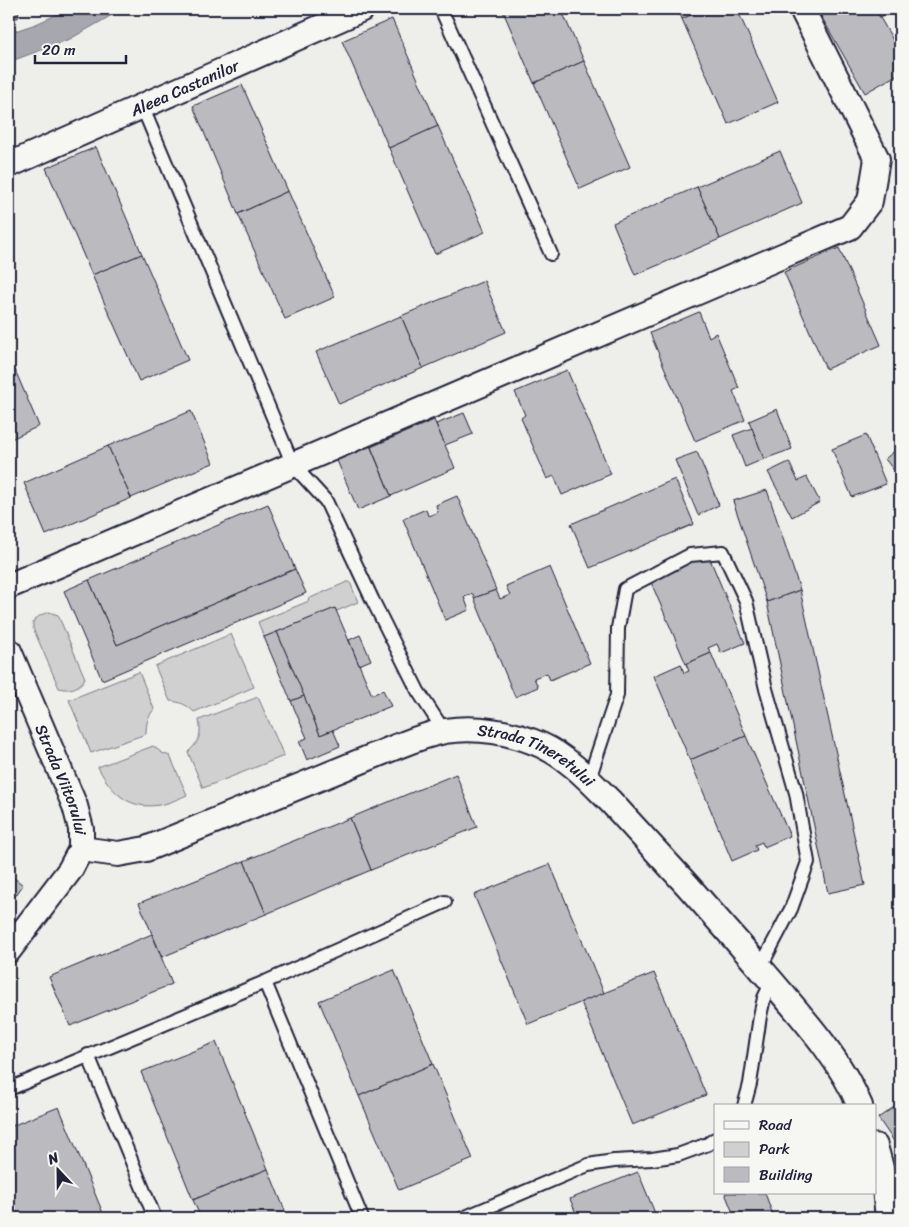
<svg xmlns="http://www.w3.org/2000/svg" width="909" height="1227" font-family="Sriracha,sans-serif">
	<style>
		.green { fill: #d0d0d1; stroke: #797986 }
		.water { fill: #a7a7af; stroke: #727281 }
		.building { fill: #bbbbbf; stroke: #22223b }
		.lines { fill: none; stroke-linecap: round; stroke-linejoin: round }
		.service-casing { stroke: #22223b; stroke-width: 16 }
		.minor-casing { stroke: #22223b; stroke-width: 28 }
		.service { stroke: #f6f6f2; stroke-width: 12 }
		.minor { stroke: #f6f6f2; stroke-width: 24 }
		.labels { text-anchor: middle; stroke-width: 5; stroke-linejoin: round; paint-order: stroke }
		.street-label { font-size: 16px; fill: #22223b; stroke: #f6f6f2 }
	</style>
	<rect width="100%" height="100%" fill="#eeeeeb"/>
	<filter id="ink" filterUnits="userSpaceOnUse"><feTurbulence type="fractalNoise" baseFrequency=".02" numOctaves="2"/><feDisplacementMap in="SourceGraphic" scale="10" xChannelSelector="R" yChannelSelector="G"/><feConvolveMatrix kernelMatrix="1 2 1 2 8 2 1 2 1" color-interpolation-filters="sRGB"/></filter>
	<g filter="url(#ink)">
		<g class="green">
			<path d="M347,582H350L358,602L337,611L335,608L264,637L258,622L309,601L308,599Z"/>
			<path d="M49,612L58,615L85,678C80,688 70,691 59,688L33,628V622C38,616 42,614 49,612Z"/>
			<path d="M231,634L254,687L194,712C187,705 181,702 170,701L155,666Z"/>
			<path d="M139,672L154,709C148,717 146,723 146,734L91,753L69,700Z"/>
			<path d="M258,697L284,756L203,788L188,752C199,742 202,735 199,720Z"/>
			<path d="M153,746L162,753L170,756L187,795C180,798 172,802 164,804C131,812 112,794 98,767Z"/>
		</g>
		<path class="water" d="M69,9H122L100,22L70,39L9,62V33L36,24Z"/>
		<g class="building">
			<path d="M9,9H19L18,18L9,16Z"/>
			<path d="M502,9H561L584,61L534,83Z"/>
			<path d="M678,9H704L682,19Z"/>
			<path d="M704,9H737L778,102L728,124L682,19Z"/>
			<path d="M817,9H875L900,52V73L865,93Z"/>
			<path d="M875,9H897L880,17Z"/>
			<path d="M392,19L438,126L389,148L342,41Z"/>
			<path d="M584,61L630,167L580,189L534,83Z"/>
			<path d="M242,85L288,191L238,214L193,106Z"/>
			<path d="M438,126L485,232L435,254L389,148Z"/>
			<path d="M96,147L142,254L92,275L46,168Z"/>
			<path d="M780,151L802,203L720,239L697,187Z"/>
			<path d="M697,187L720,239L635,275L613,223Z"/>
			<path d="M288,191L335,297L285,319L238,214Z"/>
			<path d="M839,248L881,345L826,369L784,272Z"/>
			<path d="M142,254L188,360L139,381L92,275Z"/>
			<path d="M484,281L506,332L423,368L401,316Z"/>
			<path d="M699,312L709,337L716,333L739,388L733,391L745,420L695,441L650,333Z"/>
			<path d="M401,316L423,368L339,404L316,352Z"/>
			<path d="M9,356L39,426L9,440Z"/>
			<path d="M567,370L611,474L562,495L554,476L547,479L521,418L525,415L515,392Z"/>
			<path d="M777,409L792,449L764,459L749,421Z"/>
			<path d="M191,411L213,463L131,498L108,446Z"/>
			<path d="M464,413L473,434L445,445L436,424Z"/>
			<path d="M434,420L455,468L391,496L371,447Z"/>
			<path d="M752,428L764,459L745,467L733,435Z"/>
			<path d="M866,435L886,484L852,497L832,449Z"/>
			<path d="M369,443L391,496L358,510L336,458Z"/>
			<path d="M108,446L131,498L46,535L24,483Z"/>
			<path d="M900,446V478L885,459Z"/>
			<path d="M697,452L719,505L698,515L675,460Z"/>
			<path d="M789,462L798,481L807,477L820,502L792,517L768,472Z"/>
			<path d="M675,479L694,524L590,568L571,524Z"/>
			<path d="M767,490L800,590L767,602L733,501Z"/>
			<path d="M457,496L496,590L474,598L473,594L464,597L469,610L445,620L403,519L426,509L428,516L438,512L436,505Z"/>
			<path d="M268,504L295,569L117,645L89,580Z"/>
			<path d="M705,547L745,643L721,653L717,644L708,648L711,653L686,664L647,573Z"/>
			<path d="M550,567L590,663L550,680L547,673L534,678L538,687L515,697L474,598L496,590L500,599L510,595L506,586Z"/>
			<path d="M295,569L306,593L102,680L64,591L89,580L117,645Z"/>
			<path d="M800,590L865,885L828,893L767,602Z"/>
			<path d="M335,608L372,695L383,690L391,706L320,735L277,632Z"/>
			<path d="M277,632L304,696L291,701L264,637Z"/>
			<path d="M360,635L371,660L359,665L349,640Z"/>
			<path d="M711,653L746,736L690,760L654,676L681,664L684,673L689,671L686,664Z"/>
			<path d="M304,696L320,735L333,730L340,746L307,760L299,741L307,738L291,701Z"/>
			<path d="M746,736L790,836L764,847L762,842L755,845L757,850L732,861L690,760Z"/>
			<path d="M456,774L477,827L371,870L350,818Z"/>
			<path d="M350,818L371,870L266,914L244,861Z"/>
			<path d="M244,861L266,914L162,957L139,903Z"/>
			<path d="M550,864L604,993L528,1024L474,895Z"/>
			<path d="M9,874L23,885L9,905Z"/>
			<path d="M152,934L172,984L70,1026L49,977Z"/>
			<path d="M394,970L433,1064L359,1096L319,1001Z"/>
			<path d="M654,973L706,1095L632,1125L581,1002Z"/>
			<path d="M216,1042L268,1169L193,1200L141,1072Z"/>
			<path d="M433,1064L473,1159L399,1190L359,1096Z"/>
			<path d="M900,1103V1150L878,1118Z"/>
			<path d="M59,1107L105,1218H18L9,1197V1127Z"/>
			<path d="M268,1169L288,1218H201L193,1200Z"/>
			<path d="M638,1172L657,1218H578L570,1199Z"/>
			<path d="M725,1193H765L774,1218H735Z"/>
		</g>
		<g class="lines">
			<g class="service-casing">
				<g id="service">
					<path d="M441,9L551,254"/>
					<path d="M142,106L293,465L326,501L373,601L418,691L444,731"/>
					<path d="M589,779L617,695L618,628L625,589L690,555L723,552L746,601L766,689L796,793L808,862L791,909L760,968"/>
					<path d="M265,982L362,1218"/>
					<path d="M88,1055L155,1218"/>
					<path d="M9,1089L265,982L445,902"/>
					<path d="M744,1106L750,1084L760,1016L764,998L772,981"/>
					<path d="M463,1218L588,1165L614,1161L652,1159L678,1155L708,1144L715,1139"/>
				</g>
			</g>
			<g class="minor-casing">
				<g id="minor">
					<path id="s1" d="M9,165L362,9"/>
					<path d="M9,586L850,227L870,201L877,159L802,9"/>
					<path id="s2" d="M9,651L75,806L81,829V849L70,870L9,950"/>
					<path id="s3" d="M81,849L118,854L146,849L398,746C413,740 429,734 445,731C476,726 512,732 541,745C569,758 590,781 611,802C637,830 662,858 688,886C719,921 750,956 780,991C810,1026 842,1063 860,1106"/>
					<path d="M875,1146L884,1179L888,1218"/>
				</g>
			</g>
			<use href="#service" class="service"/>
			<use href="#minor" class="minor"/>
		</g>
	</g>
	<g class="labels">
		<g class="street-label">
			<text dy="6" stroke="none"><textPath href="#s1" startOffset="192">Aleea Castanilor</textPath></text>
			<text dy="6" stroke="none"><textPath href="#s3" startOffset="485">Strada Tineretului</textPath></text>
			<text dy="6" stroke="none"><textPath href="#s2" startOffset="139">Strada Viitorului</textPath></text>
		</g>
	</g>
	<rect width="909" height="1227" fill="none" stroke="#f6f6f2" stroke-width="30"/>
	<rect x="15" y="15" width="879" height="1197" fill="none" stroke="#22223b" stroke-width="2" filter="url(#ink)"/>
	<rect x="714" y="1104" width="162" height="90" fill="#f6f6f2" stroke="#a1a1a9"/>
	<rect x="724" y="1121" width="25" height="8" fill="#f6f6f2" stroke="#a1a1a9"/>
	<text x="759" y="1130" font-size="15" fill="#22223b">Road</text>
	<rect x="724" y="1142" width="25" height="15" fill="#d0d0d1" stroke="#a1a1a9"/>
	<text x="759" y="1154" font-size="15" fill="#22223b">Park</text>
	<rect x="724" y="1167" width="25" height="15" fill="#bbbbbf" stroke="#a1a1a9"/>
	<text x="759" y="1180" font-size="15" fill="#22223b">Building</text>
	<g transform="translate(58 1170) rotate(338)" stroke="#f6f6f2" stroke-width="4" paint-order="stroke">
	<path d="M0-4L9 19L0 12L-9 19Z" fill="#22223b"/>
	<text y="-8" font-size="14" font-weight="bold" text-anchor="middle" fill="#22223b">N</text>
	</g>
	<path d="M35 55v8h91v-8" fill="none" stroke="#22223b" stroke-width="2.5"/>
	<text x="42" y="55" font-size="15" fill="#22223b" stroke="#f6f6f2" stroke-width="4" paint-order="stroke">20 m</text>
</svg>
